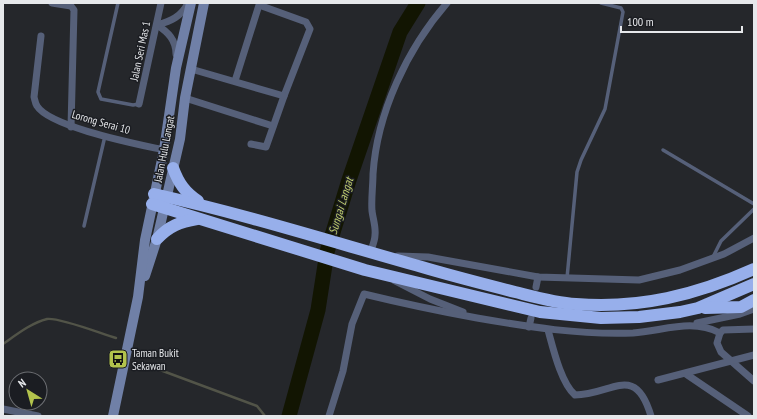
<svg xmlns="http://www.w3.org/2000/svg" width="757" height="419" font-family="'PT Sans Narrow',sans-serif">
	<style>
		.lines { fill: none; stroke-linecap: round; stroke-linejoin: round }
		.stream { stroke: #525448; stroke-width: 2.5 }
		.river { stroke: #121502; stroke-width: 15 }
		.lane { stroke: #566079; stroke-width: 3.5 }
		.street { stroke: #566079; stroke-width: 7 }
		.secondary { stroke: #7080a7; stroke-width: 10 }
		.highway { stroke: #97afeb; stroke-width: 12 }
		.labels { text-anchor: middle; stroke-width: 3; stroke-linejoin: round; paint-order: stroke }
		.street-label { font-size: 11px; fill: #e6e8eb; stroke: #1b1d22 }
		.poi-label { font-size: 11px; fill: #e6e8eb; stroke: #1b1d22; text-anchor: start }
		.water-label { font-size: 12px; font-style: italic; fill: #bfcd6e; stroke: #1b1d22 }
	</style>
	<rect width="100%" height="100%" fill="#25272b"/>
	<g class="lines">
		<g class="stream">
			<path d="M3,344C16,335 31,323 47,319C59,317 102,334 116,338"/>
			<path d="M144,364L257,406L265,416"/>
		</g>
		<path class="river" d="M289,416L318,310L327,252L349,180L400,32L418,3"/>
		<g class="lane">
			<path d="M118,3L98,92L101,99L133,105L139,104"/>
			<path d="M663,150L754,204"/>
			<path d="M84,226L105,136"/>
			<path d="M713,257L721,241L754,209"/>
			<path d="M567,278L577,172L581,160L605,109L623,12L621,8L601,3"/>
		</g>
		<g class="street">
			<path d="M52,3L71,6L74,10L71,127"/>
			<path d="M157,25C168,32 176,40 176,54"/>
			<path d="M157,25C171,21 181,17 188,3"/>
			<path d="M41,36L34,97C35,100 35,103 37,106C50,127 137,144 164,150"/>
			<path d="M191,69L284,96L310,29L306,22L259,5L235,81"/>
			<path d="M185,98L273,126"/>
			<path d="M139,104L161,3"/>
			<path d="M251,144L266,147L284,96"/>
			<path d="M370,253C372,247 375,241 375,235C376,227 373,219 372,211C371,199 373,186 373,174C377,113 407,49 447,3"/>
			<path d="M398,256L428,257L538,277L639,280L680,270L724,254L754,238"/>
			<path d="M395,281L430,299L463,312"/>
			<path d="M536,287L538,277"/>
			<path d="M697,323L740,314L754,309"/>
			<path d="M529,327L531,318"/>
			<path d="M754,329L723,330L720,333L717,343L721,352L754,381"/>
			<path d="M548,330C553,348 561,383 575,395C612,395 635,362 651,416"/>
			<path d="M686,374L748,416"/>
			<path d="M658,380L754,355"/>
			<path d="M3,409L38,416"/>
			<path d="M329,416L343,371L352,324L364,294C401,303 439,311 477,318C529,327 580,335 633,333C663,331 692,318 720,333"/>
		</g>
		<g class="secondary">
			<path d="M145,276L157,239L180,139L185,98L204,3"/>
			<path d="M113,416L138,297L145,240L164,150L176,68L191,3"/>
		</g>
		<g class="highway">
			<path d="M173,168C179,184 185,192 198,201"/>
			<path d="M154,194C244,214 333,242 422,267C452,276 484,284 515,292C535,297 556,303 576,304C640,309 696,295 754,269"/>
			<path d="M152,204L365,270L540,312L601,318L639,317L680,312L698,308L754,284"/>
			<path d="M157,239C169,226 180,222 197,219"/>
			<path d="M705,308L741,307L754,300"/>
		</g>
	</g>
	<defs>
		<g id="bus-square" transform="scale(1)"><rect x="-9" y="-9" width="18" height="18" rx="4" fill="#b2c34c" stroke="#1b1d22"/><path d="M-5-6H5V4H4V6H2V4H-2V6H-4V4H-5ZM-3.5-4V0h7V-4ZM-3.5 1.2v1.5H-2V1.2ZM2 1.2v1.5H3.5V1.2Z" fill="#111"/></g>
	</defs>
	<g fill-rule="evenodd">
		<use href="#bus-square" x="118" y="359"/>
	</g>
	<g class="labels">
		<g class="street-label">
			<text transform="translate(140 51) rotate(-78)" y="4">Jalan Seri Mas 1</text>
			<text transform="translate(101 122) rotate(16)" y="4">Lorong Serai 10</text>
			<text transform="translate(164 149) rotate(-79)" y="4">Jalan Hulu Langat</text>
		</g>
		<g class="poi-label">
			<text x="132" y="357">Taman Bukit<tspan x="132" dy="13">Sekawan</tspan></text>
		</g>
		<g class="water-label">
			<text transform="translate(341 206) rotate(-73)" y="4">Sungai Langat</text>
		</g>
	</g>
	<rect width="757" height="419" fill="none" stroke="#e6e8eb" stroke-width="8"/>
	<g transform="translate(28 391) rotate(323)"><circle r="19" fill="#1b1d22" stroke="#6c6e72"/>
	<path d="M0-3L7 15L0 10L-7 15Z" fill="#b2c34c"/>
	<text y="-6" font-size="11" font-weight="bold" text-anchor="middle" fill="#e6e8eb">N</text>
	</g>
	<path d="M621 26v6h121v-6" fill="none" stroke="#e6e8eb" stroke-width="2"/>
	<text x="627" y="26" font-size="12" fill="#e6e8eb" stroke="#1b1d22" stroke-width="3" paint-order="stroke">100 m</text>
</svg>
